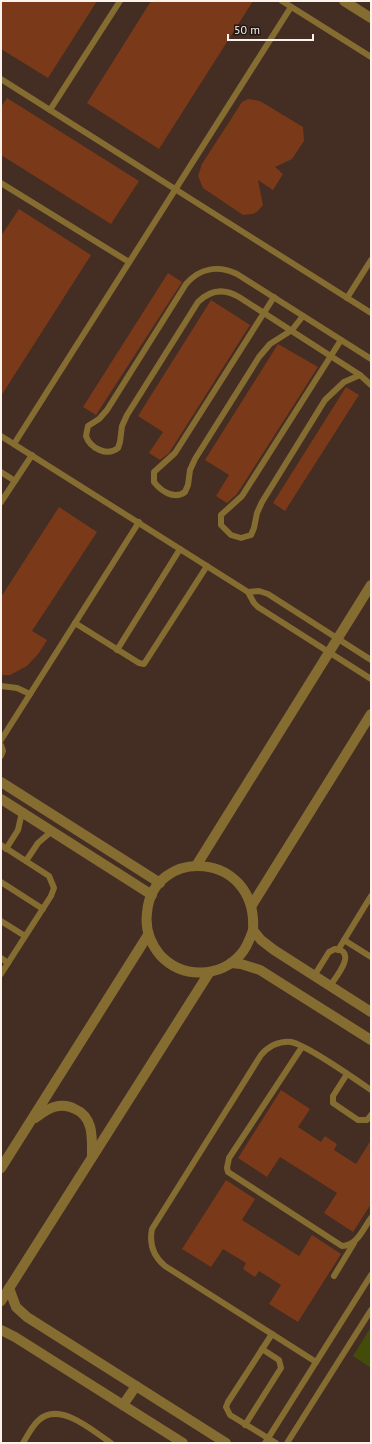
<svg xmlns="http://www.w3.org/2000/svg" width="372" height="1444" font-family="'PT Sans',sans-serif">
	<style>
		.grass { fill: #434c09 }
		.building { fill: #7a3918 }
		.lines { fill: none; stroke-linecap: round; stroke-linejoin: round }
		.lane { stroke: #856d31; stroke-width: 6 }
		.street { stroke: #856d31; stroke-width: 10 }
	</style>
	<rect width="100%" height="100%" fill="#442d23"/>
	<path class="grass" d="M371,1327V1368L353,1356Z"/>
	<g class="building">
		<path d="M1,1H97L48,78L1,49Z"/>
		<path d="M151,1H253L159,149L87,103Z"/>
		<path d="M7,98L139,181L111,224L1,155V107Z"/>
		<path d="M248,99L260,101L303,127L304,141L292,159L275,167L283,174L273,190L258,180L263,205L258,211L253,214L243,215L203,188L198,176L202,164L242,102Z"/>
		<path d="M19,209L91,255L1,396V236Z"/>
		<path d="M168,273L182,282L96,415L83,407Z"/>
		<path d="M211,300L250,325L169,453L160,460L149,453L163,432L138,416Z"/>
		<path d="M278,344L318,367L237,494L227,503L216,496L229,475L205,460Z"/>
		<path d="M346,387L359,395L285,511L273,503Z"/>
		<path d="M59,507L97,532L32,631L47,640L39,653L27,666L10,675H1V597Z"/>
		<path d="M281,1090L310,1109L298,1127L321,1142L325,1136L337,1144L334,1150L356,1164L371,1140V1204L353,1232L324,1213L337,1193L280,1157L267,1177L238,1158Z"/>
		<path d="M226,1180L255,1199L242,1220L299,1256L312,1235L341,1254L298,1322L269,1304L281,1285L259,1271L255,1277L243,1269L246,1263L223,1249L211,1267L182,1249Z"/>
	</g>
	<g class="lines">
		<g class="lane">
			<path d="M282,1L371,57"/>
			<path d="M1,79L371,313"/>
			<path d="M50,110L120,1"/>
			<path d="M1,183L129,262"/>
			<path d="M274,297L175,453L154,472V482C161,491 174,500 185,492L188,485L190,470L195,459L259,357L270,344L292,330L303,316"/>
			<path d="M347,298L371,260"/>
			<path d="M341,340L242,496L221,515V525L231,535L241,538L251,535L254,528L257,513L262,502L325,400L344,382L360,375"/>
			<path d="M371,359L237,274C218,265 200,268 186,284L107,410L99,419L88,426L86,436C90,448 107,457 118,448L120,442L122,426L127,415L198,302C210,290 224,288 239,297L360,375L371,385"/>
			<path d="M1,436L248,592L254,603L258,607L371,679"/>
			<path d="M14,444L291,7"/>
			<path d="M1,472L15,481"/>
			<path d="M1,502L32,455"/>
			<path d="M248,592L259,591L268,594L371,660"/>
			<path d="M75,623L139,663L144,664L207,566"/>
			<path d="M117,650L180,549"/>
			<path d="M1,686L17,688L30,694"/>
			<path d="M1,740L139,522"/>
			<path d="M1,745L3,751L1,756"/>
			<path d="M1,845L49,876L54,888L51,896L1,974"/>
			<path d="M6,849L18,830L22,812"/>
			<path d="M26,861L38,843L52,831"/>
			<path d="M1,882L43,909"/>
			<path d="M1,921L25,936"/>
			<path d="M344,940L371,957"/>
			<path d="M338,950L371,896"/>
			<path d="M1,958L8,963"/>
			<path d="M314,976L329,952L335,949C358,951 336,977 330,986"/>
			<path d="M302,1047L229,1158L227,1168L228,1172L342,1246C357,1246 363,1229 371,1218"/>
			<path d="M347,1074L333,1096V1103L358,1120H367L371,1115"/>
			<path d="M334,1276L354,1243"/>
			<path d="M272,1334L228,1402L226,1407L230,1415L276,1443"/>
			<path d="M316,1362L165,1266C153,1256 149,1244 152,1229L261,1055C269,1046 279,1041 291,1042C307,1045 355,1079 371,1090"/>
			<path d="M245,1425L281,1368L279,1360L262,1349"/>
			<path d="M23,1443C28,1435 32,1426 39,1420C60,1401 93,1431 111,1443"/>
			<path d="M265,1443L371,1275"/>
			<path d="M287,1443L371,1310"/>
		</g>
		<g class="street">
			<path d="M344,1L371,18"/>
			<path d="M1,782L160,883"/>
			<path d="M1,799L152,895"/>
			<path d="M196,866L371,585"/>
			<path d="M252,905L371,714"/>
			<path d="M253,930C250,939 247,947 241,954C220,978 182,979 160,955C150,943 145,929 147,913C152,846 258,850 253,930L261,940L274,950L371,1012"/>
			<path d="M231,963L241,964L260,970L371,1040"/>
			<path d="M35,1118C41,1114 47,1109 54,1107C61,1105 68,1105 75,1109C94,1117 92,1139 92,1156"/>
			<path d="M1,1168L148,935"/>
			<path d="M9,1288L16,1307L27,1317L226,1443"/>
			<path d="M1,1301L209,973"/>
			<path d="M1,1330L15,1337L183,1443"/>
			<path d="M123,1405L136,1386"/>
		</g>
	</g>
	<rect width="372" height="1444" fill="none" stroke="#fdf1ec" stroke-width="4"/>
	<path d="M228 34v6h85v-6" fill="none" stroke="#fdf1ec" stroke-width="2"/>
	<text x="234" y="34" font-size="12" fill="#fdf1ec" stroke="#231814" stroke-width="3" paint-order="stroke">50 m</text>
</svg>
